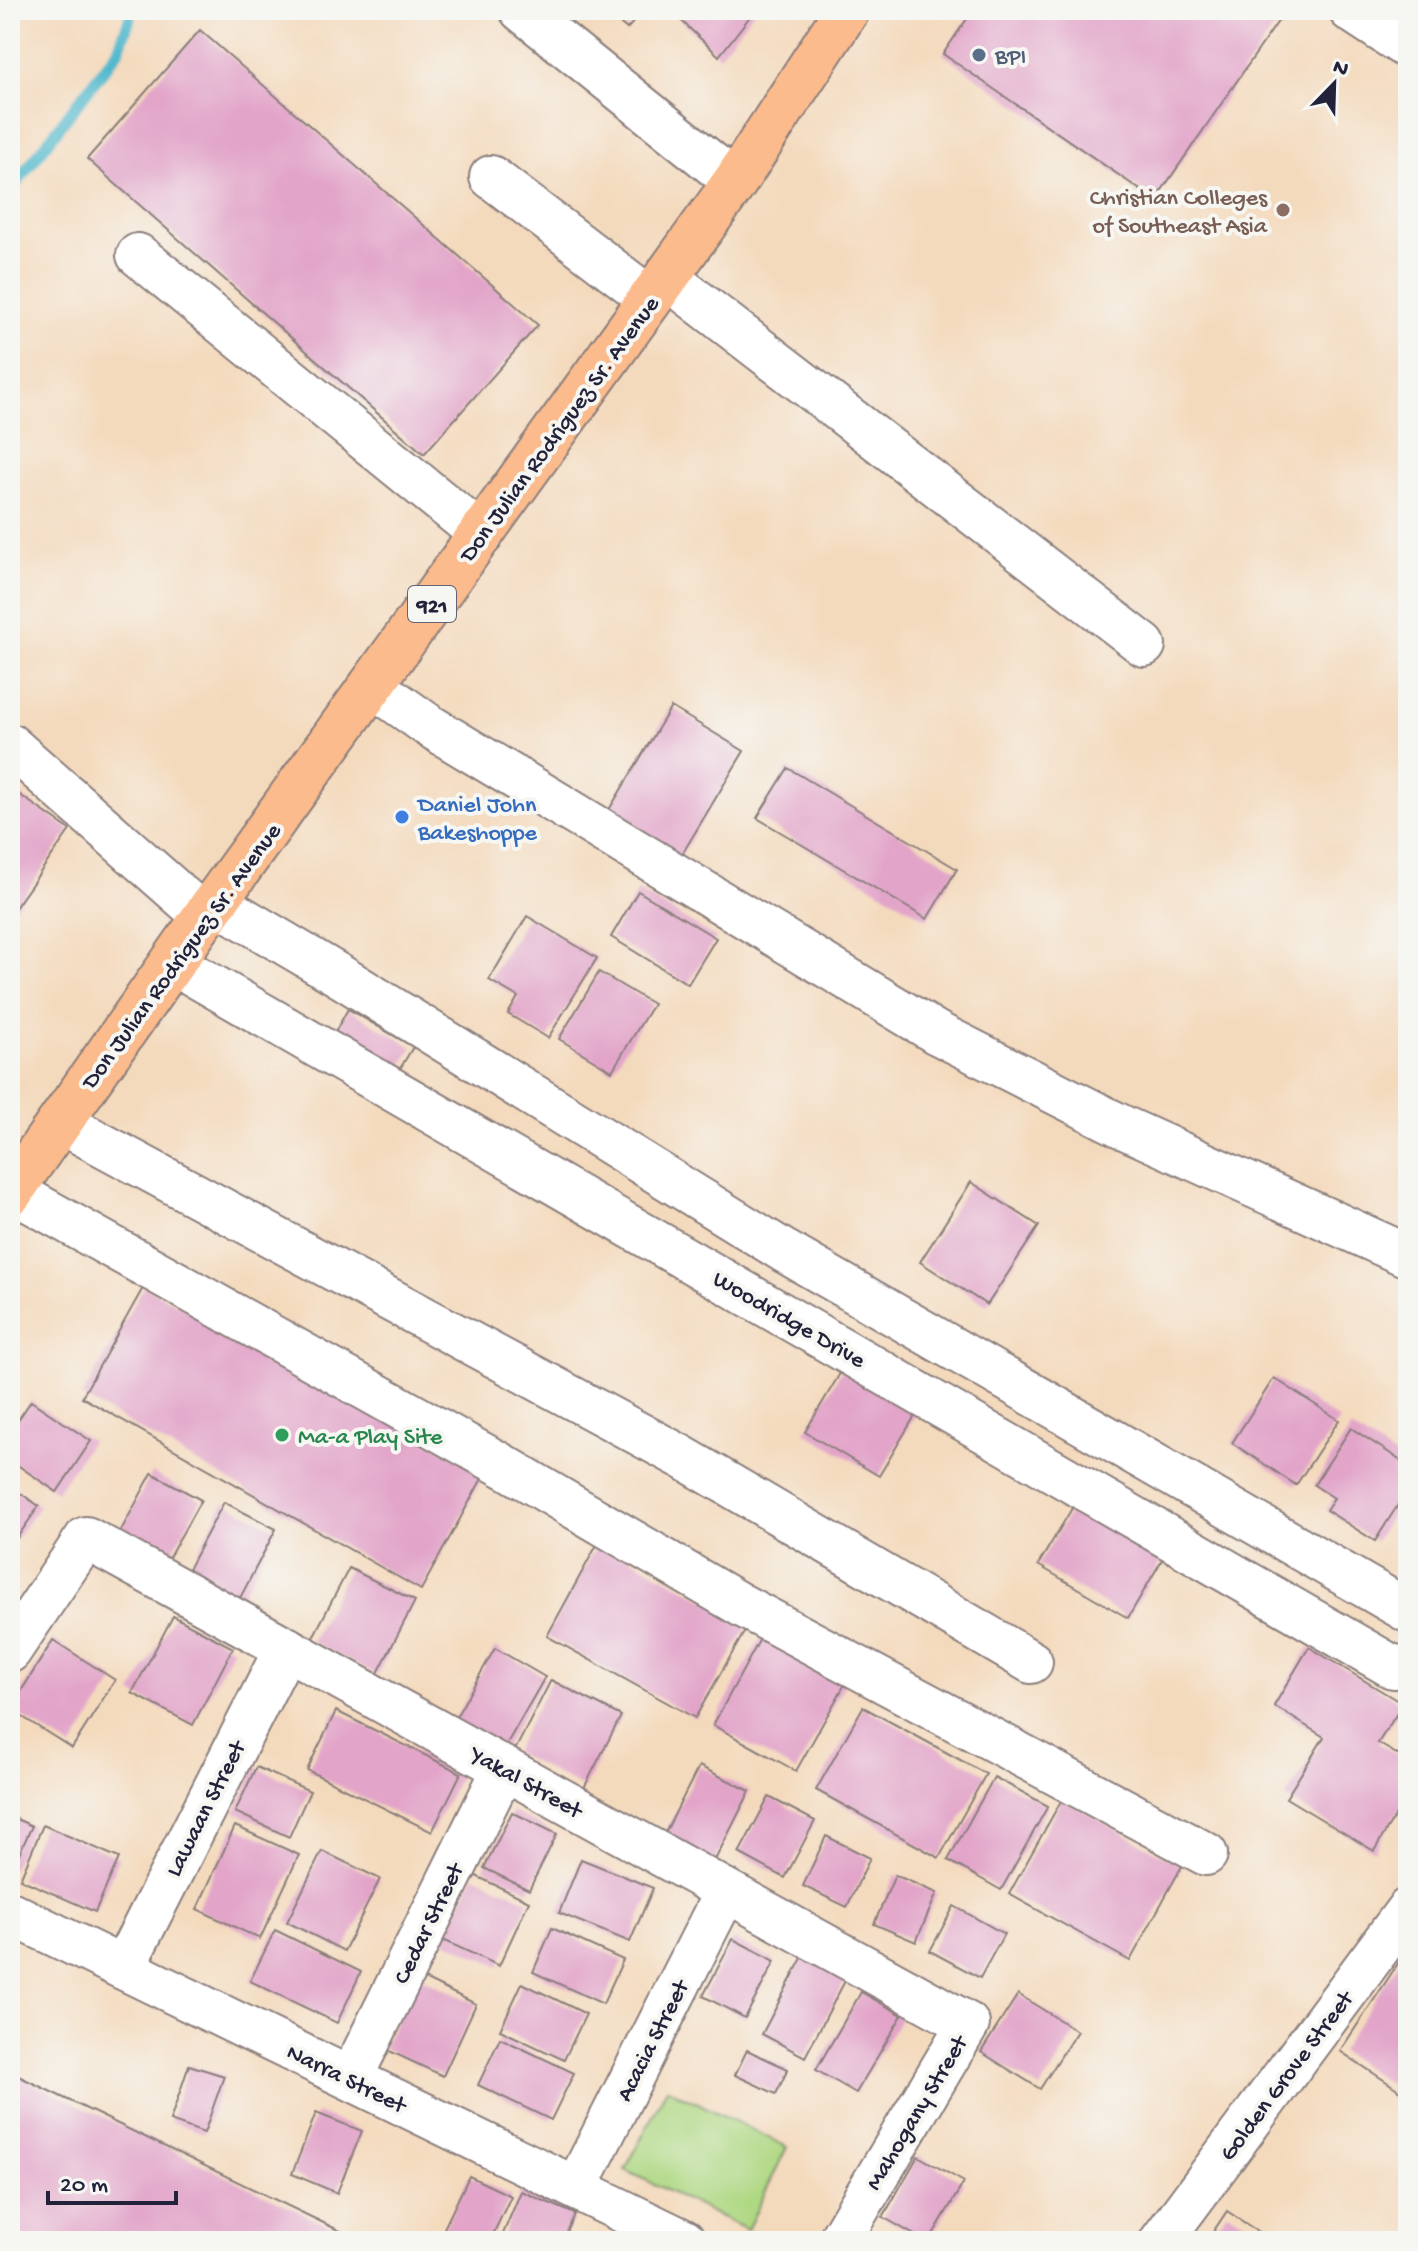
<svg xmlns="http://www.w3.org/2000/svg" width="1418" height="2251" font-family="'Gochi Hand',sans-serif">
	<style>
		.green { fill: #afd883; stroke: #687d5f; stroke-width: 2 }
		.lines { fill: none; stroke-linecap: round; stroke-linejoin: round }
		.stream { stroke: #4eb7cc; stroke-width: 12 }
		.building { fill: #e2a5c9 }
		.minor-casing { stroke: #8b7e7c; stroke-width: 46 }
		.major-casing { stroke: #8b7e7c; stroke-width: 48 }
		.minor { stroke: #fff; stroke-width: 42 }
		.major { stroke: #fbbb8c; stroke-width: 44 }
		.service-dot { fill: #5c6f8a; stroke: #f6f6f2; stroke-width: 3 }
		.education-dot { fill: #8d6e63; stroke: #f6f6f2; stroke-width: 3 }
		.shop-dot { fill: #3f7fe0; stroke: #f6f6f2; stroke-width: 3 }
		.leisure-dot { fill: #2e9e5b; stroke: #f6f6f2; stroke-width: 3 }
		.labels { text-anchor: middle; stroke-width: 8; stroke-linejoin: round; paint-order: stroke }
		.shield { fill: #f6f6f2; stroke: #626272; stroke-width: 2 }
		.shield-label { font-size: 22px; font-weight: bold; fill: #22223b }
		.service-label { font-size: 24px; fill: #4e5e75; stroke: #f6f6f2; text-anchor: start }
		.education-label { font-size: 24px; fill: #785e54; stroke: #f6f6f2; text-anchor: end }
		.street-label { font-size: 24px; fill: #22223b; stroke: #f6f6f2 }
		.shop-label { font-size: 24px; fill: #366cbe; stroke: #f6f6f2; text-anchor: start }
		.leisure-label { font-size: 24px; fill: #27864d; stroke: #f6f6f2; text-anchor: start }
	</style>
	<rect width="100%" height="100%" fill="#f6f6f2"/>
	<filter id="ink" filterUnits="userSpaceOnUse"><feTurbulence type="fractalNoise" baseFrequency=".0125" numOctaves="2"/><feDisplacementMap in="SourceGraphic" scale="16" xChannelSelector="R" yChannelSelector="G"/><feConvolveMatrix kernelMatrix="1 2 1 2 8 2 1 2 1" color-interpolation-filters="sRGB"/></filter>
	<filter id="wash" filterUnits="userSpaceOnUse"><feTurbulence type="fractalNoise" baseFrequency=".006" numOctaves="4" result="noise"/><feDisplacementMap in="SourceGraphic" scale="32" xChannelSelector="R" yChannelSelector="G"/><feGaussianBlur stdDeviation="1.8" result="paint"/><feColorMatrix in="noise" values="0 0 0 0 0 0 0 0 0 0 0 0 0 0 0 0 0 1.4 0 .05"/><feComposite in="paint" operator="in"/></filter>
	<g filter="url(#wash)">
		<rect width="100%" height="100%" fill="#f4dabd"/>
		<path class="green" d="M667,2088L787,2147L747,2230L625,2170Z"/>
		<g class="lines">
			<path class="stream" d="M10,191L118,51L131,15V10"/>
		</g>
		<g id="blocks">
			<g class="building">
				<path d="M604,10H644L627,29Z"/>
				<path d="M670,10H755L719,56Z"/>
				<path d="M973,10H1271L1281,17L1155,200L943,54Z"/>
				<path d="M200,30L538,325L424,454L87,159Z"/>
				<path d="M671,707L744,751L675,866L601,823Z"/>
				<path d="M788,768L957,869L927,919L757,818Z"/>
				<path d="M10,788L70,830L10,915Z"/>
				<path d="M638,891L716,938L688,984L611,937Z"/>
				<path d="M527,916L597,958L548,1038L508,1014L518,997L489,980Z"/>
				<path d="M599,972L653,1004L612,1071L559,1039Z"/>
				<path d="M348,1009L413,1047L398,1072L334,1034Z"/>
				<path d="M971,1182L1039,1226L987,1305L920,1262Z"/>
				<path d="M144,1286L485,1473L421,1590L82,1397Z"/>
				<path d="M842,1370L916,1414L879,1476L805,1432Z"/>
				<path d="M1274,1378L1339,1420L1296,1485L1232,1443Z"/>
				<path d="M31,1401L91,1441L57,1492L10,1460V1432Z"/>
				<path d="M1351,1428L1408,1465V1489L1375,1541L1326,1510L1334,1498L1314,1485Z"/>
				<path d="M152,1473L201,1500L167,1561L119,1534Z"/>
				<path d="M10,1486L39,1506L16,1539L10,1535Z"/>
				<path d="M224,1502L276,1529L239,1600L186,1573Z"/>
				<path d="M1074,1505L1163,1558L1128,1618L1038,1565Z"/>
				<path d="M599,1541L749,1624L695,1718L547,1636Z"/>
				<path d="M349,1568L415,1601L377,1675L311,1641Z"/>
				<path d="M173,1616L233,1648L193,1725L132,1693Z"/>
				<path d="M761,1637L845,1684L796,1771L713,1725Z"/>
				<path d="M53,1640L115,1680L72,1748L10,1709Z"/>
				<path d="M1309,1647L1403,1704L1378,1743L1408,1761V1794L1374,1851L1286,1798L1324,1737L1274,1706Z"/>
				<path d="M495,1648L545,1677L498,1759L448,1731Z"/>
				<path d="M551,1680L621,1716L584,1788L514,1752Z"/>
				<path d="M863,1707L986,1774L939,1858L816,1790Z"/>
				<path d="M336,1711L461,1773L432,1832L307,1770Z"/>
				<path d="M699,1766L750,1791L712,1866L661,1841Z"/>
				<path d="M256,1767L310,1791L289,1837L235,1812Z"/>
				<path d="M994,1777L1048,1806L1001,1890L948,1860Z"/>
				<path d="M769,1797L815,1821L785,1878L739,1853Z"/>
				<path d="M1062,1799L1182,1866L1130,1961L1009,1894Z"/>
				<path d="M512,1812L557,1834L529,1890L484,1868Z"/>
				<path d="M10,1816L32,1826L10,1873Z"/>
				<path d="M43,1825L119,1858L95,1912L20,1879Z"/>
				<path d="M235,1826L299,1855L260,1939L197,1909Z"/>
				<path d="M826,1836L870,1858L847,1907L803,1886Z"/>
				<path d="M322,1851L380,1879L344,1951L287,1922Z"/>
				<path d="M581,1859L653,1888L630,1942L559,1913Z"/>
				<path d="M474,1875L529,1901L499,1966L443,1940Z"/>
				<path d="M895,1875L937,1893L916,1942L874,1924Z"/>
				<path d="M954,1906L1004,1934L980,1978L930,1951Z"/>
				<path d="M552,1928L623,1960L603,2004L533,1972Z"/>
				<path d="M275,1930L361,1972L337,2023L250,1981Z"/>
				<path d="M733,1939L775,1961L745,2018L703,1996Z"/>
				<path d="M803,1956L846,1979L805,2057L762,2034Z"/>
				<path d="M1403,1956L1408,1959V2096L1340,2051Z"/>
				<path d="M418,1976L476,2004L443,2076L383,2048Z"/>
				<path d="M522,1983L586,2014L564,2060L500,2030Z"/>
				<path d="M861,1992L902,2015L856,2093L816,2070Z"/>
				<path d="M1018,1994L1077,2031L1040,2089L981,2052Z"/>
				<path d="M500,2038L574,2073L551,2120L478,2085Z"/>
				<path d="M747,2050L788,2069L776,2094L735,2075Z"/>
				<path d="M189,2065L224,2076L204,2133L170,2121Z"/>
				<path d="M10,2072L361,2241H10Z"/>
				<path d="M316,2113L362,2131L337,2193L292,2174Z"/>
				<path d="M918,2156L964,2182L929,2241H925L883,2217Z"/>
				<path d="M469,2176L511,2196L490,2241H443L439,2239Z"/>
				<path d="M521,2191L575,2214L563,2241H500Z"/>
				<path d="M1227,2211L1272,2241H1207Z"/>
			</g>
		</g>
	</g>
	<g filter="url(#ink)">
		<use href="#blocks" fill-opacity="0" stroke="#8b7e7c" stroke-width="2"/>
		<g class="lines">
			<g class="minor-casing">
				<g id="minor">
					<path d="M521,10L735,182"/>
					<path d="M1350,10L1408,48"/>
					<path d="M491,177L651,299"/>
					<path d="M138,255L482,535"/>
					<path d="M666,277L1144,645"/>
					<path d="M373,686L428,725L937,1033L1127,1129L1408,1256"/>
					<path d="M10,745L205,917"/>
					<path d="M215,902L340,976L784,1251L1408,1611"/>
					<path d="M173,963L1393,1667L1408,1666"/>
					<path d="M60,1122L682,1457L1031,1662"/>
					<path d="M12,1191L509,1469L741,1605L1206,1854"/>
					<path d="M10,1651L86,1538L968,2024L839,2241"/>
					<path d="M10,1913L684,2241"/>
					<path d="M123,1968L286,1648"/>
					<path d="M351,2078L504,1768"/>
					<path d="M576,2188L726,1891"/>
					<path d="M1161,2241L1408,1909"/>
				</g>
			</g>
			<g class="major-casing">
				<path id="major" d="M10,1193L215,902L735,182L847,10"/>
			</g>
			<use href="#minor" class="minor"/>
			<use href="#major" class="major"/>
		</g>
	</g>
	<circle class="service-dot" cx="979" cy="55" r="8"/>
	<circle class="education-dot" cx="1283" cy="210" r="8"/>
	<circle class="shop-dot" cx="402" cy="817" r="8"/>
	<circle class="leisure-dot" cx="282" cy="1435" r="8"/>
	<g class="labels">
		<rect class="shield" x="408" y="586" width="48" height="36" rx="6"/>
		<g class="shield-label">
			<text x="432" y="612">921</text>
		</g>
		<g class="service-label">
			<text x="995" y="63">BPI</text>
		</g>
		<g class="education-label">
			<text x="1267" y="204">Christian Colleges<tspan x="1267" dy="28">of Southeast Asia</tspan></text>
		</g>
		<g class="street-label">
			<text transform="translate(558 428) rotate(-54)" y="8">Don Julian Rodriguez Sr. Avenue</text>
			<text transform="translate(180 955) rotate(-54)" y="8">Don Julian Rodriguez Sr. Avenue</text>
			<text transform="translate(790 1318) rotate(30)" y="8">Woodridge Drive</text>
			<text transform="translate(527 1781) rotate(29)" y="8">Yakal Street</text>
			<text transform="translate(204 1808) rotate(-63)" y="8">Lawaan Street</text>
			<text transform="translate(427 1923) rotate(-64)" y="8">Cedar Street</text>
			<text transform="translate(651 2040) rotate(-63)" y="8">Acacia Street</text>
			<text transform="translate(1285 2075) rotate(-53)" y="8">Golden Grove Street</text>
			<text transform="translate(347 2077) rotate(26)" y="8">Narra Street</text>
			<text transform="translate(915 2112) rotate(-59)" y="8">Mahogany Street</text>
		</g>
		<g class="shop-label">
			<text x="418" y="811">Daniel John<tspan x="418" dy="28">Bakeshoppe</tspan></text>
		</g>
		<g class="leisure-label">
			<text x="298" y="1443">Ma-a Play Site</text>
		</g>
	</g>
	<rect width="1418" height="2251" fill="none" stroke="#f6f6f2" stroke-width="40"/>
	<g transform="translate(1334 84) rotate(23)" stroke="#f6f6f2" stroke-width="6" paint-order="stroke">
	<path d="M0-6L14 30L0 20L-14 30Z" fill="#22223b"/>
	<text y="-12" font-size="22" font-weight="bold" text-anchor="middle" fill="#22223b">N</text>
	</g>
	<path d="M48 2191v12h128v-12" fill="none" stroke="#22223b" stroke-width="4"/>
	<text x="60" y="2191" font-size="24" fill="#22223b" stroke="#f6f6f2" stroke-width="6" paint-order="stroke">20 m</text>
</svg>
